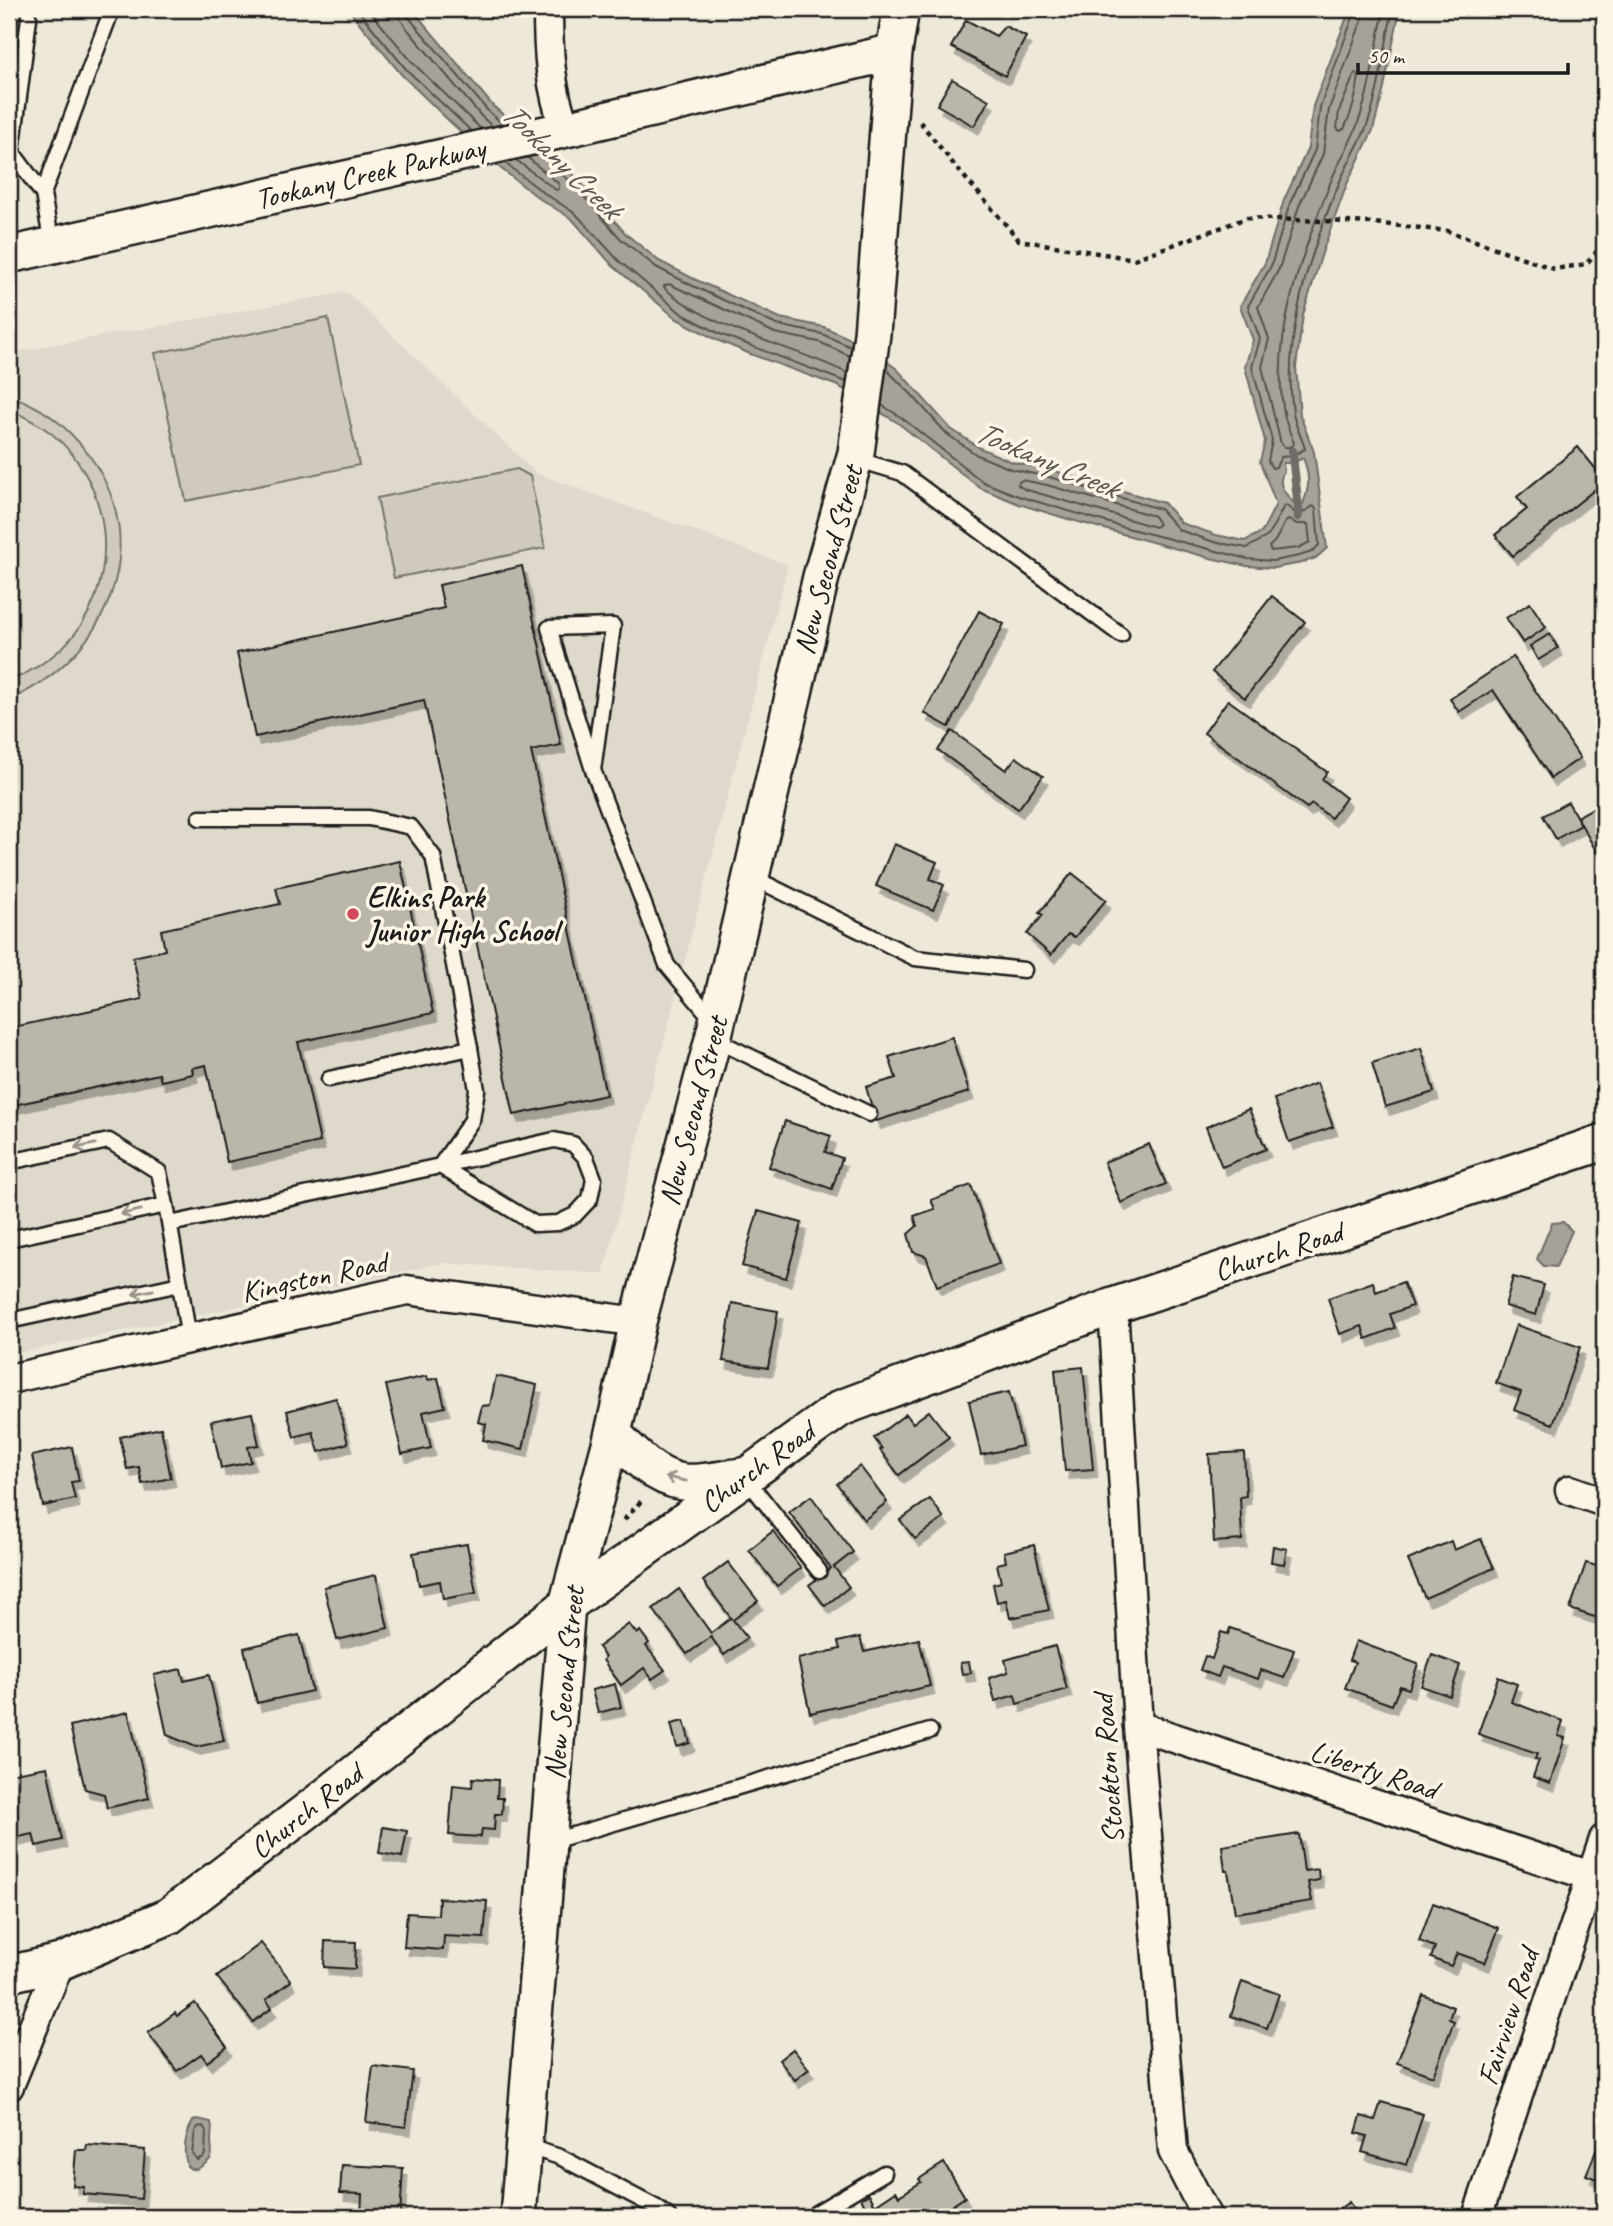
<svg xmlns="http://www.w3.org/2000/svg" width="1613" height="2226" font-family="Caveat,sans-serif">
	<style>
		.built { fill: #ded9cb }
		.grass { fill: #cfcabd; stroke: #76736c; stroke-width: 2 }
		.water { fill: #a7a299; stroke: #6f6c67; stroke-width: 2; fill-rule: evenodd }
		.lines { fill: none; stroke-linecap: round; stroke-linejoin: round }
		.shore { stroke: #54524e; stroke-width: 2 }
		.stream { stroke: #6f6c67; stroke-width: 9 }
		.building { fill: #bab6aa; stroke: #1c1c1c; stroke-width: 2; filter: url(#shadow) }
		.service-casing { stroke: #1c1c1c; stroke-width: 19 }
		.minor-casing { stroke: #1c1c1c; stroke-width: 33 }
		.tertiary-casing { stroke: #1c1c1c; stroke-width: 40 }
		.path { stroke: #1c1c1c; stroke-width: 4.5; stroke-dasharray: 5 5; stroke-linecap: butt }
		.service { stroke: #fcf5e5; stroke-width: 14 }
		.minor { stroke: #fcf5e5; stroke-width: 28 }
		.tertiary { stroke: #fcf5e5; stroke-width: 35 }
		.oneway { stroke: #97938b }
		.poi-dot { fill: #d1495b; stroke: #fcf5e5; stroke-width: 2.5 }
		.labels { text-anchor: middle; stroke-width: 7; stroke-linejoin: round; paint-order: stroke }
		.street-label { font-size: 30px; fill: #1c1c1c; stroke: #fcf5e5 }
		.poi-label { font-size: 30px; font-weight: bold; fill: #1c1c1c; stroke: #fcf5e5; text-anchor: start }
		.water-label { font-size: 32px; font-style: italic; fill: #5b5854; stroke: #fcf5e5 }
	</style>
	<defs>
		<filter id="shadow"><feDropShadow dx="4.5" dy="8" stdDeviation="0" flood-color="#0004"/></filter>
	</defs>
	<rect width="100%" height="100%" fill="#eee8d9"/>
	<filter id="ink" filterUnits="userSpaceOnUse"><feTurbulence type="fractalNoise" baseFrequency=".0143" numOctaves="2"/><feDisplacementMap in="SourceGraphic" scale="14" xChannelSelector="R" yChannelSelector="G"/><feConvolveMatrix kernelMatrix="1 2 1 2 8 2 1 2 1" color-interpolation-filters="sRGB"/></filter>
	<g filter="url(#ink)">
		<path class="built" d="M347,292L536,473L788,565L603,1274L444,1263L9,1355V353Z"/>
		<g class="grass">
			<path d="M328,318L359,465L186,501L155,353Z"/>
			<path d="M9,396C42,405 68,427 89,455C156,546 106,658 9,700V681C29,673 47,662 63,647C123,589 116,485 51,433C38,423 23,416 9,409Z"/>
			<path d="M517,469L530,476L545,548L394,578L377,498Z"/>
		</g>
		<g class="water">
			<path d="M348,9H412L493,106L576,177L626,234L659,261L694,279L780,318L824,327L864,345L897,369L951,429L980,448L1012,462L1051,470L1164,503L1181,523L1216,535L1245,541L1262,532L1276,504L1260,462L1265,441L1245,367L1253,340L1240,306L1265,263L1284,200L1308,148L1313,106L1350,9H1400L1383,92L1373,130L1347,184L1323,250L1303,315L1296,367L1300,415L1314,452L1327,548L1316,558L1302,563L1274,568L1247,566L1210,558L1068,519L1019,504L980,488L898,423L838,386L753,355L717,340L677,319L613,266L572,219L540,199L499,167L446,118L401,74ZM1303,458C1311,476 1310,492 1300,509C1290,498 1274,487 1284,471L1283,463H1293Z"/>
			<path d="M1563,1222L1572,1231L1556,1267L1544,1266L1537,1259L1552,1223Z"/>
			<path d="M198,2119L211,2122C213,2130 211,2133 211,2140C211,2154 216,2157 202,2166C193,2171 201,2169 191,2169L187,2166C187,2162 185,2157 185,2153C184,2143 188,2129 193,2121Z"/>
		</g>
		<g class="lines">
			<g class="shore">
				<path d="M357,9L406,69L471,131"/>
				<path d="M368,9L413,63L481,129"/>
				<path d="M398,9L400,19L409,31L481,116L492,126"/>
				<path d="M407,9V15L416,26L488,111L503,124"/>
				<path d="M1356,9L1320,107L1315,150L1290,203L1271,266L1248,306L1260,339L1252,367L1272,440L1268,461L1272,468L1276,467L1281,457L1291,456L1305,449C1302,437 1295,426 1293,413C1282,336 1310,252 1340,181C1348,163 1358,146 1366,128C1380,91 1384,48 1393,9"/>
				<path d="M1364,9L1363,17L1329,109L1323,154L1299,206L1279,269L1258,307L1269,339L1262,367L1281,444L1284,447H1290L1294,443C1291,435 1287,426 1285,418C1268,341 1303,252 1331,181C1339,161 1351,143 1358,123C1371,86 1376,47 1384,9"/>
				<path d="M1355,73L1359,75C1357,93 1352,113 1344,129L1340,131L1337,128L1339,111Z"/>
				<path d="M539,155L571,182L621,239L656,267L691,285L777,325L822,334L851,347"/>
				<path d="M516,160L556,190L559,189V184L528,158"/>
				<path d="M505,163L544,193L576,214L619,261L681,313L720,334L846,382"/>
				<path d="M847,373C786,343 720,334 665,289L664,286L669,284L775,333L819,342L850,356"/>
				<path d="M882,405L902,418L983,482L1021,497L1123,527L1248,559L1273,561L1299,556L1312,552L1319,545L1316,509L1313,506L1300,515L1295,513L1287,506H1284L1268,536L1247,548L1214,542L1179,530L1160,509L1049,477L1011,469L977,455L947,434L912,395L887,370"/>
				<path d="M1022,480L1047,485L1154,516L1159,524L1155,527L1024,489L1018,485L1019,482Z"/>
				<path d="M1289,520L1297,524H1308L1310,542L1298,548L1271,551L1269,547L1275,541L1285,522Z"/>
				<path d="M203,2126L206,2131L205,2154L203,2157L197,2160L192,2153L195,2131L198,2127Z"/>
			</g>
			<path class="stream" d="M1292,451L1299,513L1298,517"/>
		</g>
		<g class="building">
			<path d="M966,20L996,36L1005,26L1026,37L1005,76L951,47Z"/>
			<path d="M952,79L989,100L974,126L937,105Z"/>
			<path d="M1578,447L1604,479V482L1513,556L1495,535L1527,509L1517,497Z"/>
			<path d="M522,566L561,745L531,751L606,1095L514,1115L424,700L255,737L237,653L444,608L439,585Z"/>
			<path d="M1272,596L1305,622L1245,698L1212,672Z"/>
			<path d="M1530,603L1546,627L1523,643L1506,618Z"/>
			<path d="M979,611L1004,624L949,727L924,713Z"/>
			<path d="M1550,634L1558,648L1538,660L1530,646Z"/>
			<path d="M1513,657L1580,758L1551,778L1493,690L1459,712L1450,699Z"/>
			<path d="M1228,700L1327,772L1322,779L1346,798L1331,818L1312,804L1307,808L1204,733Z"/>
			<path d="M952,731L1006,770L1016,757L1043,776L1018,809L938,750Z"/>
			<path d="M1568,802L1581,825L1556,839L1543,816Z"/>
			<path d="M1604,802V865L1577,817Z"/>
			<path d="M894,844L937,862L930,879L944,885L933,910L876,886Z"/>
			<path d="M400,861L433,1013L298,1042L320,1142L227,1162L206,1065L192,1068L193,1074L161,1081L159,1074L9,1106V1028L142,999L133,957L165,950L161,930L280,904L276,888Z"/>
			<path d="M1072,873L1106,900L1075,937L1068,934L1051,955L1027,934L1043,915L1039,913Z"/>
			<path d="M952,1037L969,1092L876,1121L866,1087L896,1078L889,1057Z"/>
			<path d="M1421,1048L1434,1092L1385,1107L1372,1063Z"/>
			<path d="M1317,1083L1333,1127L1289,1142L1274,1099Z"/>
			<path d="M1249,1109L1266,1149L1222,1167L1206,1127Z"/>
			<path d="M785,1121L831,1136L825,1152L842,1158L832,1189L769,1167Z"/>
			<path d="M1149,1144L1166,1184L1121,1203L1104,1162Z"/>
			<path d="M971,1185L999,1264L937,1286L926,1256L913,1252L908,1234L917,1226L914,1216L935,1209L931,1200Z"/>
			<path d="M758,1211L802,1223L786,1278L742,1266Z"/>
			<path d="M1513,1277L1544,1285L1536,1315L1505,1306Z"/>
			<path d="M1373,1282L1376,1292L1403,1282L1412,1306L1390,1314L1395,1328L1366,1339L1362,1326L1340,1334L1328,1298Z"/>
			<path d="M732,1303L778,1311L768,1368L723,1361Z"/>
			<path d="M1516,1325L1580,1347L1553,1424L1514,1410L1521,1392L1496,1383Z"/>
			<path d="M1083,1367L1093,1469L1065,1471L1055,1370Z"/>
			<path d="M427,1376L428,1380L438,1378L445,1407L423,1412L431,1448L402,1454L386,1385Z"/>
			<path d="M496,1376L537,1385L523,1449L483,1440L486,1424L478,1422L482,1406L490,1405Z"/>
			<path d="M1009,1392L1022,1446L981,1455L969,1401Z"/>
			<path d="M336,1398L348,1443L319,1452L313,1432L294,1437L287,1411Z"/>
			<path d="M929,1411L949,1437L899,1475L880,1450L882,1449L874,1438L906,1414L913,1423Z"/>
			<path d="M252,1413L259,1445L248,1447L251,1462L221,1468L211,1421Z"/>
			<path d="M161,1428L171,1478L142,1484L139,1467L127,1469L120,1437Z"/>
			<path d="M72,1447L79,1481L71,1482L75,1499L43,1506L32,1456Z"/>
			<path d="M1244,1452L1246,1496L1240,1497L1242,1540L1214,1542L1209,1454Z"/>
			<path d="M860,1466L887,1502L864,1520L837,1484Z"/>
			<path d="M811,1496L853,1552L834,1567L849,1587L825,1606L809,1585L831,1568L789,1512Z"/>
			<path d="M930,1499L944,1518L915,1539L900,1520Z"/>
			<path d="M773,1531L801,1568L777,1586L749,1550Z"/>
			<path d="M1481,1539L1494,1568L1425,1598L1408,1560L1451,1541L1454,1550Z"/>
			<path d="M467,1544L476,1593L443,1599L440,1581L419,1585L413,1553Z"/>
			<path d="M1034,1545L1049,1610L1010,1618L1006,1600L997,1602L993,1584L1001,1582L997,1564L1006,1562L1004,1552Z"/>
			<path d="M1273,1546L1287,1549L1284,1564L1271,1562Z"/>
			<path d="M728,1562L758,1601L733,1620L747,1638L724,1655L711,1637L687,1654L653,1609L679,1589L711,1633L731,1618L703,1581Z"/>
			<path d="M1586,1563L1604,1568V1620L1570,1609Z"/>
			<path d="M376,1575L388,1628L337,1640L324,1587Z"/>
			<path d="M629,1624L637,1634L640,1631L649,1643L646,1646L665,1670L652,1679L644,1668L621,1685L603,1660L605,1657L598,1647Z"/>
			<path d="M1230,1628L1294,1650L1284,1678L1261,1670L1258,1679L1222,1667L1218,1677L1200,1670L1205,1656L1212,1659L1221,1632L1228,1634Z"/>
			<path d="M299,1635L312,1691L257,1703L244,1648Z"/>
			<path d="M860,1637L864,1652L919,1639L930,1686L810,1713L798,1659L840,1649L838,1642Z"/>
			<path d="M1356,1641L1418,1664L1409,1689L1400,1686L1392,1705L1345,1688L1355,1662L1349,1660Z"/>
			<path d="M1055,1646L1067,1689L1017,1704L1015,1695L995,1701L989,1678L1008,1672L1005,1660Z"/>
			<path d="M1432,1655L1460,1665L1450,1696L1421,1686Z"/>
			<path d="M969,1662L971,1673L962,1674L960,1663Z"/>
			<path d="M181,1669L184,1681L209,1675L224,1741L196,1747L167,1735L154,1675Z"/>
			<path d="M1498,1677L1517,1684L1511,1702L1563,1721L1558,1736L1565,1738L1550,1783L1533,1777L1539,1760L1535,1759L1537,1754L1478,1734Z"/>
			<path d="M615,1684L621,1707L598,1713L592,1690Z"/>
			<path d="M128,1712L149,1798L107,1808L104,1794L85,1789L70,1726Z"/>
			<path d="M684,1721L690,1743L677,1747L671,1724Z"/>
			<path d="M47,1767L62,1840L36,1846L33,1834L9,1839V1774Z"/>
			<path d="M473,1778L498,1780L497,1798H503L502,1814H495L494,1830L482,1829L481,1837L449,1835L453,1785L472,1787Z"/>
			<path d="M383,1827L407,1831L402,1857L379,1853Z"/>
			<path d="M1299,1834L1304,1871L1318,1869L1319,1880L1308,1882L1312,1901L1235,1913L1228,1871H1225L1222,1846Z"/>
			<path d="M439,1898L487,1901L484,1938L444,1936L443,1950L404,1947L407,1913L438,1915Z"/>
			<path d="M1433,1903L1499,1928L1485,1963L1457,1953L1451,1966L1431,1958L1435,1947L1419,1941Z"/>
			<path d="M325,1941L356,1942L355,1969L324,1967Z"/>
			<path d="M261,1943L291,1981L266,2000L272,2008L253,2022L217,1977Z"/>
			<path d="M1242,1981L1279,1994L1267,2028L1231,2016Z"/>
			<path d="M1423,1995L1453,2007L1449,2019L1454,2021L1433,2076L1397,2063Z"/>
			<path d="M195,2003L227,2047L207,2062L201,2054L177,2071L148,2033L175,2013L177,2016Z"/>
			<path d="M793,2049L809,2069L795,2080L779,2060Z"/>
			<path d="M373,2066L413,2071L406,2127L366,2122Z"/>
			<path d="M1381,2102L1423,2114L1407,2165L1362,2152L1367,2136L1356,2133L1361,2116L1375,2120Z"/>
			<path d="M1601,2139L1604,2140V2182L1586,2175Z"/>
			<path d="M87,2145L145,2150L141,2199L83,2194L84,2187L73,2186L76,2150H86Z"/>
			<path d="M944,2163L965,2197L939,2214L936,2209L922,2217H854L868,2209L861,2199L869,2194L875,2205L896,2191L899,2196L921,2182L919,2179Z"/>
			<path d="M342,2165L403,2168L400,2217H361L362,2194L340,2193Z"/>
			<path d="M1349,2202L1359,2217H1328Z"/>
		</g>
		<g class="lines">
			<g class="service-casing">
				<g id="service">
					<path d="M29,18L12,152L43,194L52,245"/>
					<path d="M43,194L112,9"/>
					<path d="M855,459L902,473L1121,635"/>
					<path d="M593,770L549,628L613,626L593,770L667,965L713,1020"/>
					<path d="M200,818H369L411,827L433,856L470,1048"/>
					<path d="M752,877L915,958L1024,970"/>
					<path d="M714,1039L869,1114"/>
					<path d="M554,1140L573,1144L586,1158L594,1179L590,1199L575,1215L558,1223L535,1224L440,1166Z"/>
					<path d="M9,1162L109,1141L159,1172L166,1205"/>
					<path d="M170,1224L440,1166L472,1120L477,1090L470,1048L329,1079"/>
					<path d="M9,1239L166,1205L180,1284"/>
					<path d="M9,1321L180,1284L189,1339"/>
					<path d="M745,1477L819,1571"/>
					<path d="M549,1842L930,1731"/>
					<path d="M525,2146L560,2157L657,2208L669,2217"/>
					<path d="M814,2217L816,2213L884,2173"/>
				</g>
			</g>
			<g class="minor-casing">
				<g id="minor">
					<path d="M548,9C548,52 550,88 565,128"/>
					<path d="M1113,1306L1138,1726L1173,2151L1207,2217"/>
					<path d="M9,1379L407,1290L638,1322"/>
					<path d="M1570,1490L1604,1502"/>
					<path d="M1138,1726L1591,1876"/>
					<path d="M9,2086L60,1962"/>
					<path d="M1477,2217L1604,1839"/>
				</g>
			</g>
			<g class="tertiary-casing">
				<g id="tertiary">
					<path d="M9,255L545,134L894,52"/>
					<path d="M613,1433C632,1453 653,1477 683,1482C699,1484 725,1478 742,1476"/>
					<path d="M9,1974L60,1962L169,1916L316,1804L567,1605L841,1408L1113,1306L1604,1142"/>
					<path d="M518,2217L567,1605L613,1433L638,1322L713,1039L821,577L856,453L872,334L894,52L901,9"/>
				</g>
			</g>
			<g class="path">
				<path d="M920,122L955,166L1019,240L1134,259L1247,218L1373,223L1448,231L1554,269L1586,264L1604,243"/>
				<path d="M624,1520L642,1500"/>
			</g>
			<use href="#service" class="service"/>
			<use href="#minor" class="minor"/>
			<use href="#tertiary" class="tertiary"/>
		</g>
		<defs><path id="oneway-shaft" d="M-6 0H5M1.5-3L5.5 0L1.5 3" fill="none" stroke-width="1.6" stroke-linecap="round" stroke-linejoin="round" transform="scale(1.75)"/></defs>
		<g class="oneway">
			<use href="#oneway-shaft" transform="translate(85 1146) rotate(168)"/>
			<use href="#oneway-shaft" transform="translate(131 1212) rotate(168)"/>
			<use href="#oneway-shaft" transform="translate(143 1292) rotate(168)"/>
			<use href="#oneway-shaft" transform="translate(676 1479) rotate(-168)"/>
		</g>
	</g>
	<circle class="poi-dot" cx="353" cy="914" r="7"/>
	<g class="labels">
		<g class="street-label">
			<text transform="translate(370 173) rotate(-13)" y="10">Tookany Creek Parkway</text>
			<text transform="translate(828 560) rotate(-75)" y="10">New Second Street</text>
			<text transform="translate(693 1111) rotate(-75)" y="10">New Second Street</text>
			<text transform="translate(1278 1251) rotate(-18)" y="10">Church Road</text>
			<text transform="translate(314 1277) rotate(-12)" y="10">Kingston Road</text>
			<text transform="translate(757 1467) rotate(-36)" y="10">Church Road</text>
			<text transform="translate(564 1683) rotate(-84)" y="10">New Second Street</text>
			<text transform="translate(1108 1769) rotate(-94)" y="10">Stockton Road</text>
			<text transform="translate(1374 1770) rotate(18)" y="10">Liberty Road</text>
			<text transform="translate(306 1811) rotate(-38)" y="10">Church Road</text>
			<text transform="translate(1508 2017) rotate(-72)" y="10">Fairview Road</text>
		</g>
		<g class="poi-label">
			<text x="367" y="907">Elkins Park<tspan x="367" dy="34">Junior High School</tspan></text>
		</g>
		<g class="water-label">
			<text transform="translate(562 160) rotate(44)" y="11">Tookany Creek</text>
			<text transform="translate(1047 459) rotate(23)" y="11">Tookany Creek</text>
		</g>
	</g>
	<rect width="1613" height="2226" fill="none" stroke="#fcf5e5" stroke-width="35"/>
	<rect x="18" y="18" width="1578" height="2191" fill="none" stroke="#1c1c1c" stroke-width="2.5" filter="url(#ink)"/>
	<path d="M1358 63v10h210v-10" fill="none" stroke="#1c1c1c" stroke-width="3.5"/>
	<text x="1368" y="63" font-size="21" fill="#1c1c1c" stroke="#fcf5e5" stroke-width="5" paint-order="stroke">50 m</text>
</svg>
